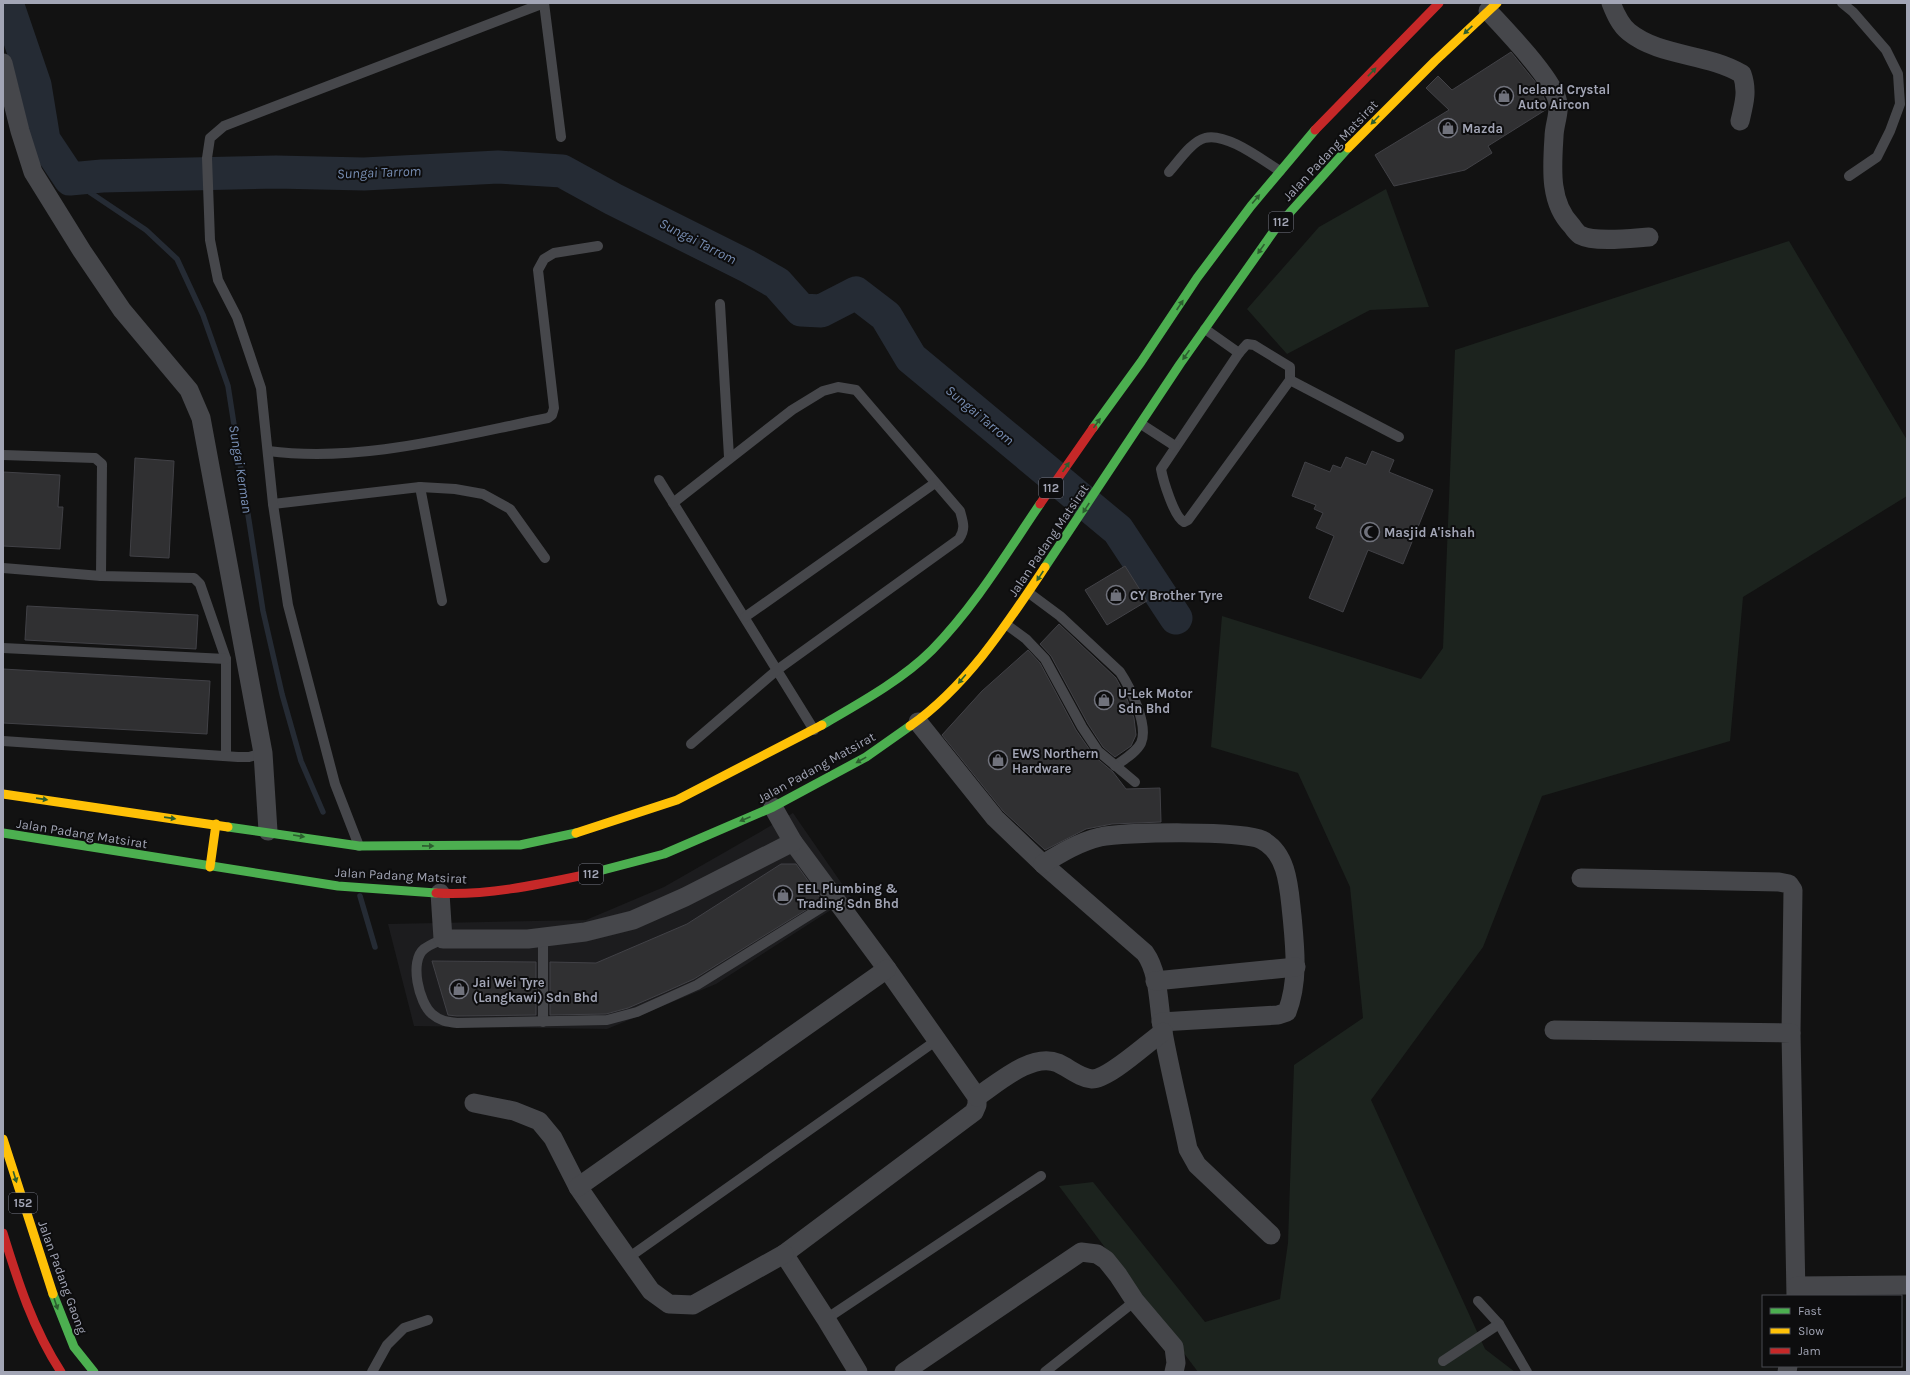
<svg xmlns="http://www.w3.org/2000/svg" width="1910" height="1375" font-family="Karla,sans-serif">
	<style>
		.built { fill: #1c1c1e }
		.green { fill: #1c231e }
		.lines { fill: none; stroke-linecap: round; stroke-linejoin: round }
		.stream { stroke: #252b34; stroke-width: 5.5 }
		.river { stroke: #252b34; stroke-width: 33 }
		.building { fill: #303032; stroke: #414146 }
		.lane { stroke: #46474b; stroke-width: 10 }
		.street { stroke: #46474b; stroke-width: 19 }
		.fast { stroke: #4caf50; stroke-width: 9 }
		.slow { stroke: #ffc107; stroke-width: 9 }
		.jam { stroke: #c62828; stroke-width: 9 }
		.oneway { fill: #2c5e2f }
		.labels { text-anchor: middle; stroke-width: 4; stroke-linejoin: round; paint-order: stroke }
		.shield { fill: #0d0d0e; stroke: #757783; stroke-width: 1 }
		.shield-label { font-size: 12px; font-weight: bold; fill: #a2a5b5 }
		.poi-label { font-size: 13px; font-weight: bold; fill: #a2a5b5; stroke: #0d0d0e; text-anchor: start }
		.street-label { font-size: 13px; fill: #a2a5b5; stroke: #0d0d0e }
		.water-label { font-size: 14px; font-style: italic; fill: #778db2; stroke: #0d0d0e }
	</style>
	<rect width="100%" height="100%" fill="#121212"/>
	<path class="built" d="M793,813L851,897L716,984L607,1029L414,1026L388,924L586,920L664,887Z"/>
	<g class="green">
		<path d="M1386,189L1429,307L1370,310L1287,354L1247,309L1319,227Z"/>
		<path d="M1789,241L1907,440V496L1743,597L1730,741L1542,796L1483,947L1371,1100L1485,1349L1515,1372H1198L1059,1186L1093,1182L1205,1322L1280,1299L1288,1243L1294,1065L1363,1018L1350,887L1298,773L1211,747L1222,616L1421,679L1443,648L1455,350Z"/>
	</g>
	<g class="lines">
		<g class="stream">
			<path d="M70,179L146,230L177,259L203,315L228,386L263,611L282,694L301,761L323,812"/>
			<path d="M360,896L375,947"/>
		</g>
		<path class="river" d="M7,3L35,85L44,140L70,179L102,176L276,172L364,174L498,167L562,171L613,199L747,266L777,283L801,310L821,311L856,293L886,316L911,358L1118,530L1176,618"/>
	</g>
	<g class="building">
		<path d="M1511,52L1537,84L1546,102L1547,109L1488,146L1492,153L1465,170L1394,186L1375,155L1449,110L1426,88L1438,76L1452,90Z"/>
		<path d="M1372,451L1394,460L1389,472L1433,490L1403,564L1368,550L1343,612L1309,598L1334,536L1316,528L1323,513L1314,509L1316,505L1292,496L1305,462L1330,472L1333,465L1341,468L1346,457L1366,465Z"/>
		<path d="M135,458L174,461L169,558L130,556Z"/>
		<path d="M3,472L60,475L58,507H63L60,549L3,546Z"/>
		<path d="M1125,566L1147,601L1107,625L1085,590Z"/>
		<path d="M27,606L198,615L196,649L25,640Z"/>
		<path d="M1059,624L1116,678L1127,699L1134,718L1136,735L1131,746L1115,757L1103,747L1088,724L1051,656L1040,644Z"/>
		<path d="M1028,650L1040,663L1076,730L1094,756L1113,772L1126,789L1160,788L1161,822L1112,824L1086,829L1045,850L1003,811L942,735L982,691Z"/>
		<path d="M3,669L210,681L207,734L3,723Z"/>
		<path d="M781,864H796L822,900L694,979L665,992L628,1008L606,1014L550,1015V962L596,963L687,924Z"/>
		<path d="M432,961L536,962V1015L457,1016L448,1015Z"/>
	</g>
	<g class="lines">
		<g class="lane">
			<path d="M544,3L561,137"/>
			<path d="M1842,3L1853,12L1886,50L1898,74L1900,104L1890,131L1877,157L1849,176"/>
			<path d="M1169,172C1178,162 1192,141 1205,138C1226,132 1262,160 1280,171"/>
			<path d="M720,304L729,457"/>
			<path d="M1205,329L1239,353"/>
			<path d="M1247,344L1254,345L1290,367V380L1188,520L1184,522C1174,517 1163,480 1161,469L1239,353Z"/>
			<path d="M1290,380L1399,437"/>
			<path d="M1141,424L1175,446"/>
			<path d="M268,451C362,463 457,436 548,418L552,415L554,408L538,270L544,259L554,253L598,246"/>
			<path d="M3,455L95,458L102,464L101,576"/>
			<path d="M659,480L814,730"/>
			<path d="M420,487L442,601"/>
			<path d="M673,503L792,410L823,391L838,387L856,390L960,511C963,522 966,529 959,539L777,670L691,744"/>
			<path d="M273,504L420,487L455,489L483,494L510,509L545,558"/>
			<path d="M3,568L101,576L194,578L200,584L226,659V756"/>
			<path d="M1029,593L1060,616L1120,672C1130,687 1149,725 1141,743C1136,753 1123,760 1115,766"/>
			<path d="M745,617L935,483"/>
			<path d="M1007,625L1026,639L1045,659L1082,727L1098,751L1135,782"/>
			<path d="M3,648L226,659"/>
			<path d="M3,741L238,757H249L263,753"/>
			<path d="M359,846L335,784L288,605L273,504L261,388L237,317L218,280L210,240L207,158L210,138L224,126L544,3"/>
			<path d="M543,937V1022"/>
			<path d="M443,939C437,942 429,945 424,949C409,961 419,1003 432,1014C440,1021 447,1022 457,1023L607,1020L637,1012L697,985L835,899"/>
			<path d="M628,1258L937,1040"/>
			<path d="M1478,1301L1499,1324L1527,1372"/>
			<path d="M826,1319L1041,1176"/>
			<path d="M1443,1361L1499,1324"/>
			<path d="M372,1372L387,1345L404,1328L428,1320"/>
			<path d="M1045,1372L1135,1301"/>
		</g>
		<g class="street">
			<path d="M1611,3C1615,13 1620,25 1629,32C1660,57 1707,53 1742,74C1748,91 1744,104 1740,121"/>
			<path d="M1488,11C1505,29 1550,76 1557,99C1561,111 1554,124 1554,137C1552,168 1549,203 1572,226C1574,229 1577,233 1580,235C1595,243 1633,238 1649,237"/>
			<path d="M3,63L20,131L33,172L82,251L122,310L189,390L201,418L263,753L268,831"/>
			<path d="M918,722L995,818L1043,864L1145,953C1160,974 1158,1007 1163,1032C1170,1071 1180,1110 1188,1149L1197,1165L1271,1235"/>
			<path d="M793,842L887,969L977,1097V1105L974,1112L784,1254L826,1319L858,1372"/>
			<path d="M1043,864C1061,853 1079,842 1100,837C1124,832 1243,830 1262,840C1289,854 1289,891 1292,916C1295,948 1299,981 1287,1012L1278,1015L1161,1022"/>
			<path d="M1581,878L1779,882L1789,884L1793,890L1791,1033"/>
			<path d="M440,893L443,939H528L585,932L633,920L685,897L793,842L773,807"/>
			<path d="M1155,981L1296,967"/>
			<path d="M1554,1030L1791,1033L1796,1296"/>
			<path d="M977,1097C998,1083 1032,1052 1058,1063C1069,1068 1080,1078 1092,1079C1109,1079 1147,1043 1163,1032"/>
			<path d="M474,1103L514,1111L539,1121L553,1138L578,1187L607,1229L651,1291L669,1304L693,1305L784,1254"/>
			<path d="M578,1187L887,969"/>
			<path d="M1797,1286L1907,1285"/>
			<path d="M904,1372L1081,1252L1097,1254L1106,1260L1118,1275L1135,1301L1174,1347L1176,1363L1174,1372"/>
			<path d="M1787,1372L1788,1366"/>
		</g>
		<g class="fast">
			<path d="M1093,428L1141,362L1197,278L1251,206L1315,130"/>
			<path d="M1045,567L1180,364L1276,228L1348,148"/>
			<path d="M822,725C858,704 902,680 932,650C975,606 1006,554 1040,504"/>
			<path d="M228,827L359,846L520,845L576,833"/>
			<path d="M3,833L338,886L436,893"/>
			<path d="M584,875L664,854L773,807L866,757L910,726"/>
			<path d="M53,1294L74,1347L94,1372"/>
		</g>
		<g class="slow">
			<path d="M1348,148L1435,61L1497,3"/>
			<path d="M910,726C967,686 1007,624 1045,567"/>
			<path d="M3,794L228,827"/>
			<path d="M576,833L677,800L822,725"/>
			<path d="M210,867L216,824"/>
			<path d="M3,1139L53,1294"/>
		</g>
		<g class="jam">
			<path d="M1315,130L1439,3"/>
			<path d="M1040,504L1093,428"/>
			<path d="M436,893C484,896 537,885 584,875"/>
			<path d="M3,1233C18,1282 33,1329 61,1372"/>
		</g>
	</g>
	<defs><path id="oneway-solid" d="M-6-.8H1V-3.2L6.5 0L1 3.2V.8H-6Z"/></defs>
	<g class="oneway">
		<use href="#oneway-solid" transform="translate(1468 30) rotate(137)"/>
		<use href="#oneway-solid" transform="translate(1372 72) rotate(-46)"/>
		<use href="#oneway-solid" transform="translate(1375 120) rotate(134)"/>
		<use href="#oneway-solid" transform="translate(1256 199) rotate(-50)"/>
		<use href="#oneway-solid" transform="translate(1261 249) rotate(125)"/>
		<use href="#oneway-solid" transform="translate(1180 305) rotate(-56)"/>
		<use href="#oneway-solid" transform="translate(1186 355) rotate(125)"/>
		<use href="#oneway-solid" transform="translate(1097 423) rotate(-54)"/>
		<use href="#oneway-solid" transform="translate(1066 467) rotate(-55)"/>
		<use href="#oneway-solid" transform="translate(1086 508) rotate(123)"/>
		<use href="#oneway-solid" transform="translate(1040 576) rotate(124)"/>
		<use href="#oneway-solid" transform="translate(962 679) rotate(130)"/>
		<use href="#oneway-solid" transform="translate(861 760) rotate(151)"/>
		<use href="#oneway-solid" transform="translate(42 799) rotate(8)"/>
		<use href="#oneway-solid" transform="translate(170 818) rotate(8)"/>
		<use href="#oneway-solid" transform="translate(745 819) rotate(157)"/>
		<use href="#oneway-solid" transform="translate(299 836) rotate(9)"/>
		<use href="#oneway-solid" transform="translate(428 846) rotate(1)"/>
		<use href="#oneway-solid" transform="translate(15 1177) rotate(73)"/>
		<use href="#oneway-solid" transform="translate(56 1304) rotate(71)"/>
	</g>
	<defs>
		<g id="shop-ring" transform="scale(1)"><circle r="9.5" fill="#0d0d0e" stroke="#70727c" stroke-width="1.5"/><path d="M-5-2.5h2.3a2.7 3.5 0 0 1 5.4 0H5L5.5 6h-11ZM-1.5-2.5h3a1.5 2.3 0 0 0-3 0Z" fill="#70727c"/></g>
		<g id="mosque-ring" transform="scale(1)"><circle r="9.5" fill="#0d0d0e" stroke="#70727c" stroke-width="1.5"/><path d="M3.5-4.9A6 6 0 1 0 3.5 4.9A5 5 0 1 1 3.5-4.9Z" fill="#70727c"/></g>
	</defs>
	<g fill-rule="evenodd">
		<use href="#shop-ring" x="1504" y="96"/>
		<use href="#shop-ring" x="1448" y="128"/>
		<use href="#mosque-ring" x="1370" y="532"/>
		<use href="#shop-ring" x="1116" y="595"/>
		<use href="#shop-ring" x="1104" y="700"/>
		<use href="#shop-ring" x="998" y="760"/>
		<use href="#shop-ring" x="783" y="895"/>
		<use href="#shop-ring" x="459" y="989"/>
	</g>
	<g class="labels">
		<g class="shield">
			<rect x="1269" y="212" width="24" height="20" rx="3"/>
			<rect x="1039" y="478" width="24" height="20" rx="3"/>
			<rect x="579" y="864" width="24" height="20" rx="3"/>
			<rect x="9" y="1193" width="28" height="20" rx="3"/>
		</g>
		<g class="shield-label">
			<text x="1281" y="226">112</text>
			<text x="1051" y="492">112</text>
			<text x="591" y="878">112</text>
			<text x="23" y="1207">152</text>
		</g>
		<g class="poi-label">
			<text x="1518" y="94">Iceland Crystal<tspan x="1518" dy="15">Auto Aircon</tspan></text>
			<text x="1462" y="133">Mazda</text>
			<text x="1384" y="537">Masjid A'ishah</text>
			<text x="1130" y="600">CY Brother Tyre</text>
			<text x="1118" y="698">U-Lek Motor<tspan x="1118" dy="15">Sdn Bhd</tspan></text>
			<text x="1012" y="758">EWS Northern<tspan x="1012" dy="15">Hardware</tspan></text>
			<text x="797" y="893">EEL Plumbing &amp;<tspan x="797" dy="15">Trading Sdn Bhd</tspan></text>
			<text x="473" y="987">Jai Wei Tyre<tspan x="473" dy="15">(Langkawi) Sdn Bhd</tspan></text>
		</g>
		<g class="street-label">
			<text transform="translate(1330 150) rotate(-47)" y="5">Jalan Padang Matsirat</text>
			<text transform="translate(1048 540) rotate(-56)" y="5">Jalan Padang Matsirat</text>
			<text transform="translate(816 767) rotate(-29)" y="5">Jalan Padang Matsirat</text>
			<text transform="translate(82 833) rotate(9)" y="5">Jalan Padang Matsirat</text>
			<text transform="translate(401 875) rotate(3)" y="5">Jalan Padang Matsirat</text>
			<text transform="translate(63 1277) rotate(70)" y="5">Jalan Padang Gaong</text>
		</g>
		<g class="water-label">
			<text transform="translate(379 172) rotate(-2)" y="5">Sungai Tarrom</text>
			<text transform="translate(698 241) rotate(27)" y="5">Sungai Tarrom</text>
			<text transform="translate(980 415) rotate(40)" y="5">Sungai Tarrom</text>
			<text transform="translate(241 469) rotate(81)" y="5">Sungai Kerman</text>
		</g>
	</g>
	<rect width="1910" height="1375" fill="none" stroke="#a2a5b5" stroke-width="8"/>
	<rect x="1762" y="1295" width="140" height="72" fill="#0d0d0e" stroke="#494a51"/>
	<rect x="1770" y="1308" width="20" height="6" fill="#4caf50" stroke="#494a51"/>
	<text x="1798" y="1315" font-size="12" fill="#a2a5b5">Fast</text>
	<rect x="1770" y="1328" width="20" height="6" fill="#ffc107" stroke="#494a51"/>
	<text x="1798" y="1335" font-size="12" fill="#a2a5b5">Slow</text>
	<rect x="1770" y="1348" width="20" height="6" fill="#c62828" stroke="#494a51"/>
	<text x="1798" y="1355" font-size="12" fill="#a2a5b5">Jam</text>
</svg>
